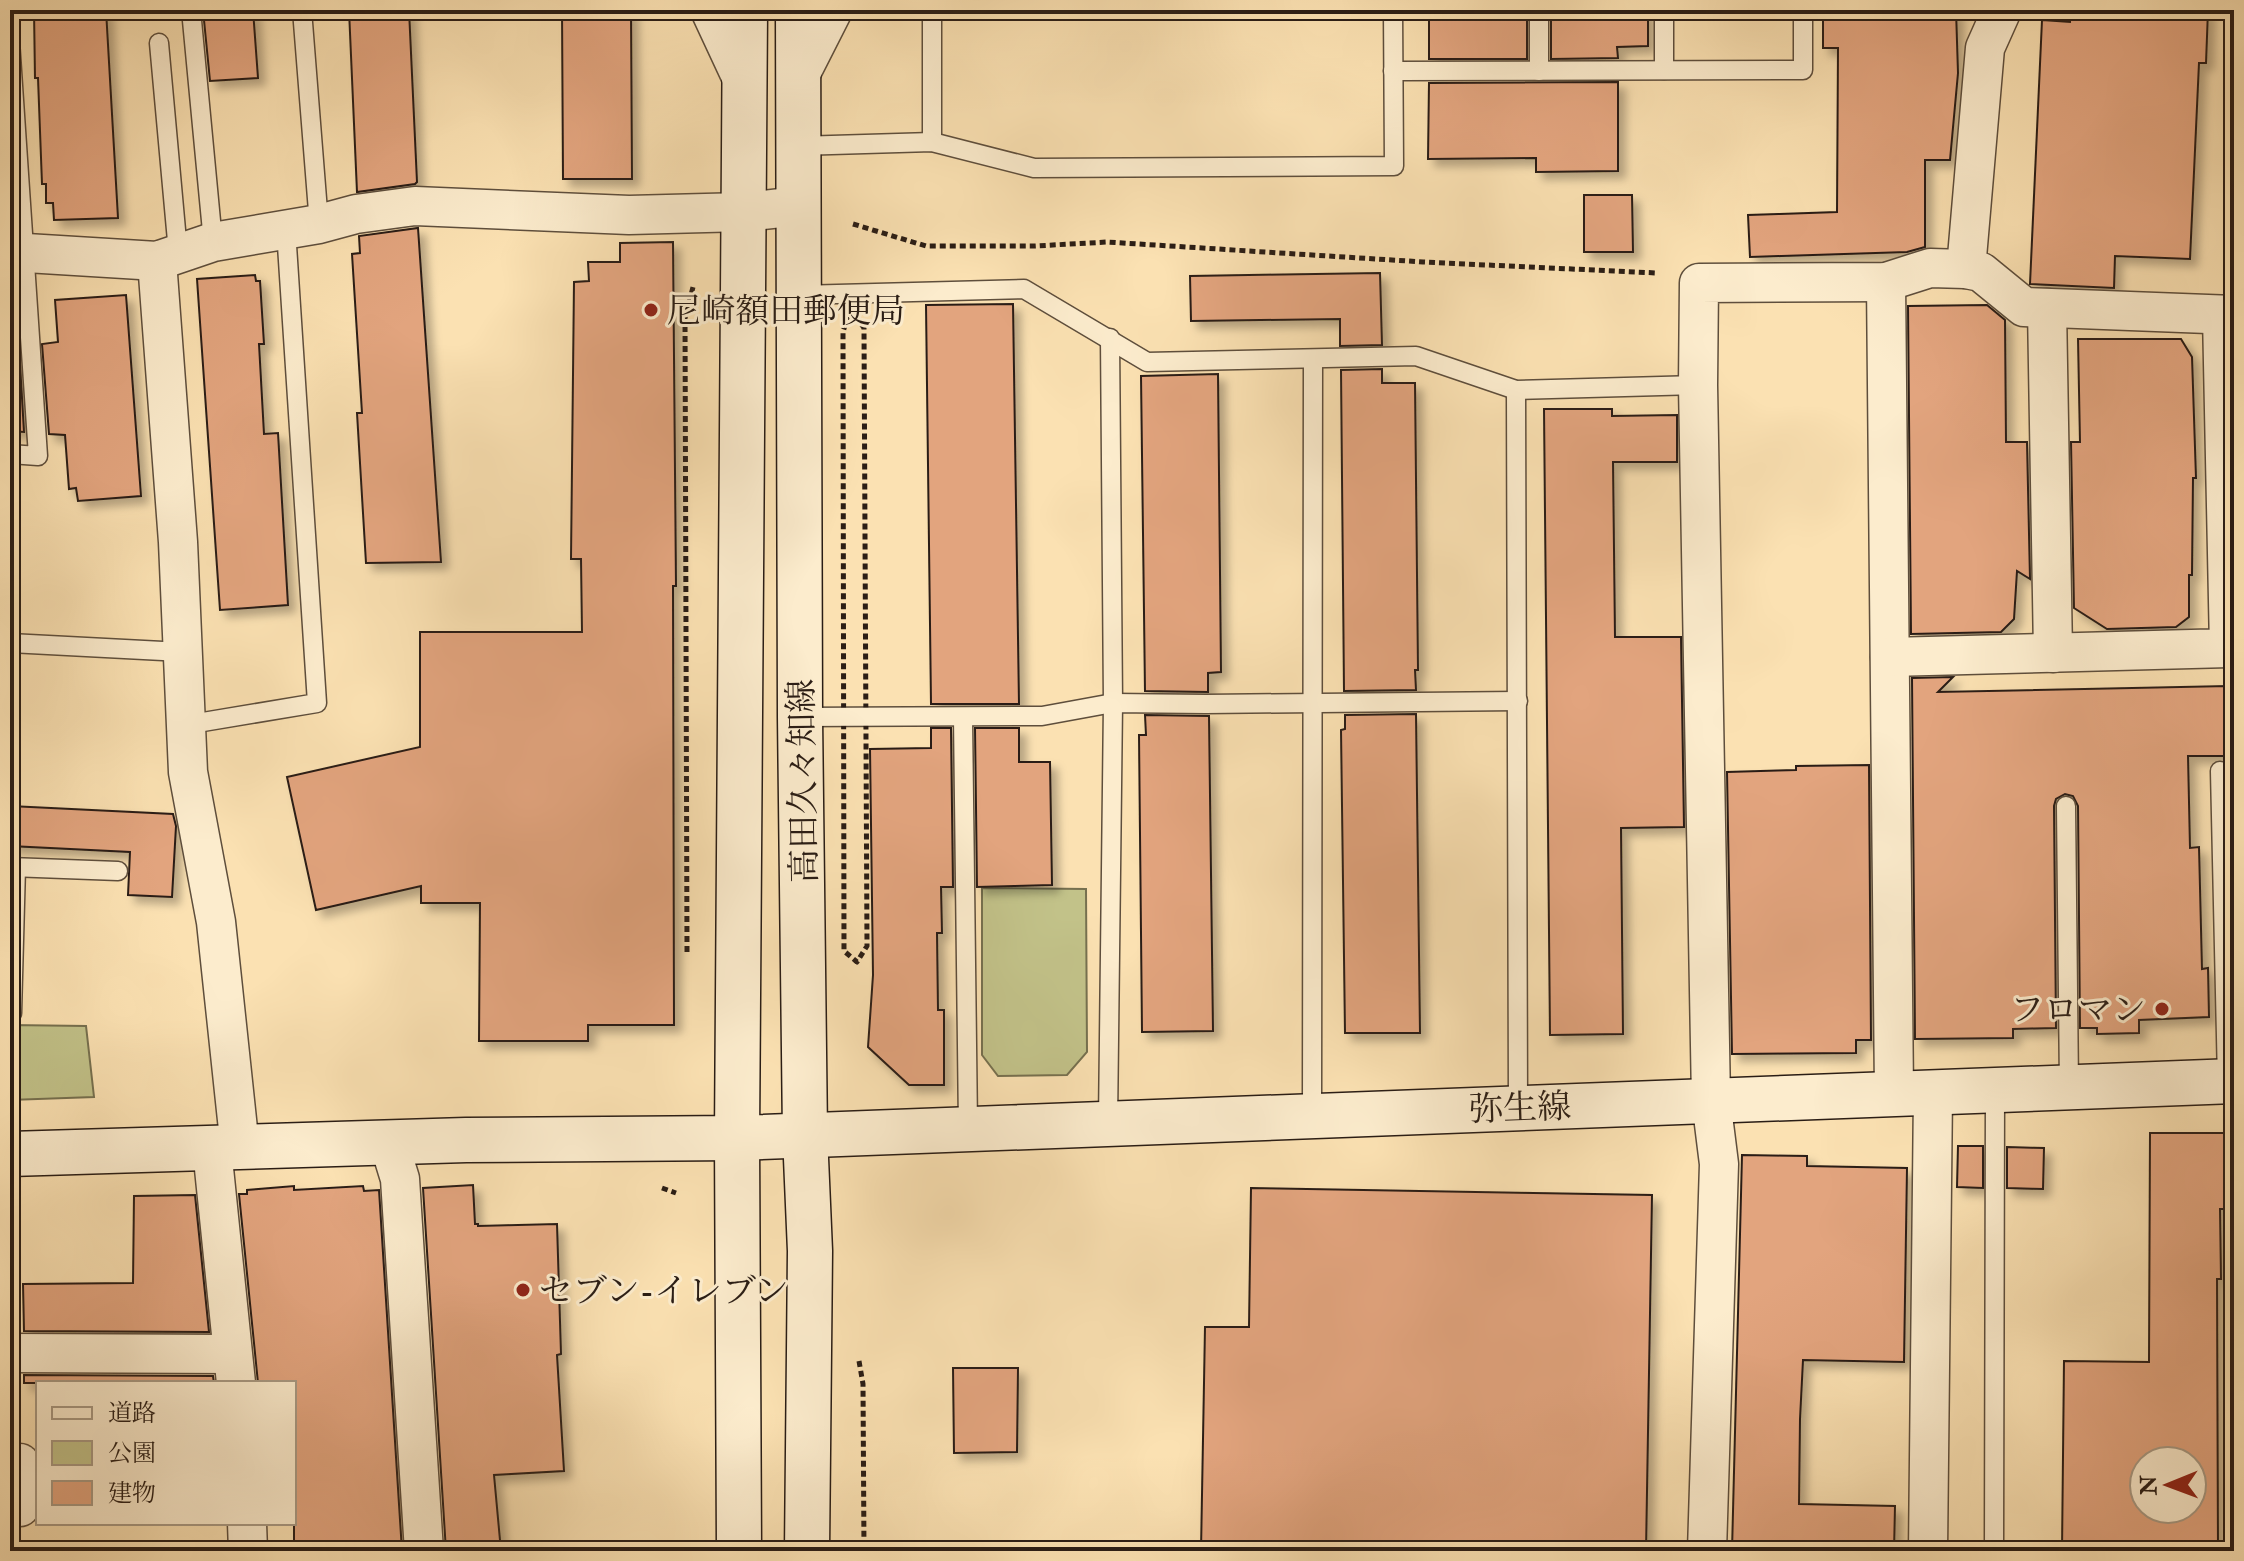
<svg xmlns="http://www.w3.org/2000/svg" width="2244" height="1561" font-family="'IM FELL Double Pica','Noto Serif JP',serif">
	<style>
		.green { fill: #c2c289; stroke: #76704f; stroke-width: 2 }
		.building { fill: #e2a47e; stroke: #2a1d15; stroke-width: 2; fill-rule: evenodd; filter: url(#shadow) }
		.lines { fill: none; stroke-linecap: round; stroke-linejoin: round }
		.lane-casing { stroke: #5e4e3c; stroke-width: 21 }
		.street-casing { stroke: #5e4e3c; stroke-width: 41 }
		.secondary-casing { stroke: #2a1d15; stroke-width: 47 }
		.path { stroke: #2a1d15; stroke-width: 5; stroke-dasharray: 6 4; stroke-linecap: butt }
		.lane { stroke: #fceccd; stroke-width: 18 }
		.street { stroke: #fceccd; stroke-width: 38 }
		.secondary { stroke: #fceccd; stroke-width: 44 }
		.poi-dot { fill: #8f2418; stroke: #fceccd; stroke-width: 3 }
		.labels { text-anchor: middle; stroke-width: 6; stroke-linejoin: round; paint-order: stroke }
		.poi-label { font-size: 34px; fill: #2a1d15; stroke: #fceccd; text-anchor: start }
		.street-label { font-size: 34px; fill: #2a1d15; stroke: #fceccd }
	</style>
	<defs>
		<filter id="shadow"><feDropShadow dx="7" dy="7" stdDeviation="4" flood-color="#0004"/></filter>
	</defs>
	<rect width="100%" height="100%" fill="#fbe1b2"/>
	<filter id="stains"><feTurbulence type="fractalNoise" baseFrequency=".0025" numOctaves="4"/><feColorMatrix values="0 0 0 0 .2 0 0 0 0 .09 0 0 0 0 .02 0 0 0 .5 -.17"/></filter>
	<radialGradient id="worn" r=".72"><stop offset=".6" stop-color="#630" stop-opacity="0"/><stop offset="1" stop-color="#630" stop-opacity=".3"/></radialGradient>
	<g class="green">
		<path d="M982,888L1086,889L1087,1052L1067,1075L998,1076L982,1055Z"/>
		<path d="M10,1025L86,1026L94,1097L10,1100Z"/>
	</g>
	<g class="building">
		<path d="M34,10H106L118,218L54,220L53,203H46V184H42L38,78H35Z"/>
		<path d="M203,10H253L258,78L210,81Z"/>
		<path d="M349,10H409L417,182L415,184L357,192Z"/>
		<path d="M562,10H631L632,179H563Z"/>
		<rect x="1429" y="10" width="98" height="49"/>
		<path d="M1551,10H1648V46L1617,47L1618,58L1551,59Z"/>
		<path d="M1823,10H1956L1958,73L1950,160H1925V247L1907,252L1750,257L1748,215L1837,212L1838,48H1823Z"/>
		<path d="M2071,10H2208L2206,63H2199L2190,259L2115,256L2114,288L2030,284L2042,20L2070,22Z"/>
		<path d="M1618,82V171L1536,172V158L1428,159L1429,83Z"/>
		<path d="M1584,195H1632L1633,252H1584Z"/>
		<path d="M418,228L441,562L366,563L357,413H362L352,254L360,253L359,236Z"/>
		<path d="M673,242L676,586H673L674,1025H588V1041H479L480,903H421V886L316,910L287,777L420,747V632H582L581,559H571L574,282L589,281L588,262H620V243Z"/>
		<path d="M1380,273L1382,345L1340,346V319L1191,321L1190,276Z"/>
		<path d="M255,275L256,281H260L264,344H259L264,434L278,433L288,605L220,610L197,279Z"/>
		<path d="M126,295L141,496L78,501L76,488L69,489L65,435L49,434L42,344L58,342L55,300Z"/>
		<path d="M1013,304L1019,704H931L926,305Z"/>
		<path d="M1987,305L2005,320L2006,442H2027L2030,579L2017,571L2014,619L2001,632L1911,634L1908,306Z"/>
		<path d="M2078,339H2181L2192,357L2196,478H2193L2192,575H2189V617L2176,627L2107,629L2074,608L2071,442H2080Z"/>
		<path d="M19,347L24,432L10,431V348Z"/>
		<path d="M1382,369V383H1415L1418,670H1415L1416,690L1344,691L1341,370Z"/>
		<path d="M1218,374L1221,672L1208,673V692L1145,691L1141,376Z"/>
		<path d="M1544,409H1612V416L1677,415V462H1613L1615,637H1681L1684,827L1621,828L1623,1034L1550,1035Z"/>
		<path d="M1953,677L1938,692L2228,686L2230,756H2188L2190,848L2199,847L2202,969L2208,968L2209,1017L2139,1020V1033L2097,1034V1028H2080L2078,806L2073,796L2065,794L2056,799L2054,806L2056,1028L2013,1029V1038L1915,1039L1912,678Z"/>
		<path d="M1416,714L1420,1033H1345L1341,730L1345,729V715Z"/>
		<path d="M1145,715L1209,716L1213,1031L1142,1032L1139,735H1146Z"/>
		<path d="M931,728H951L953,887H941L942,933H937L938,1010H944V1085H909L868,1047L873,975L870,749L931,748Z"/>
		<path d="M975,728H1019V762H1050L1052,885L977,887Z"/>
		<path d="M1869,765L1871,1040H1856V1053L1732,1054L1727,772L1796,770V766Z"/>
		<path d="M10,806L173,814L176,826L172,897L128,895L130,852L10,846Z"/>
		<path d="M2150,1133H2225V1209H2220L2221,1279H2217L2218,1551H2062L2064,1361L2149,1362ZM2144,1461H2192V1509H2144Z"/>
		<path d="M1958,1146H1983V1188L1957,1187Z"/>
		<path d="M2007,1147L2044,1148L2043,1189L2007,1188Z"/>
		<path d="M1742,1155L1807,1156V1166L1907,1168L1904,1362L1803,1360L1800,1419L1799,1504L1895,1506L1894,1551H1732Z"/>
		<path d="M473,1185L475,1224H478V1226L557,1224L561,1354L557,1355L564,1471L494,1475L501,1551H446L423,1188Z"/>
		<path d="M294,1186V1190L363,1186L364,1191L379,1190L402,1551H294V1383H258L239,1194H247V1190Z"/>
		<path d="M1251,1188L1652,1195L1646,1551H1201L1205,1327H1249Z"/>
		<path d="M195,1195L209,1332L24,1331L23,1284L133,1283L134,1196Z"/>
		<path d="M953,1368H1018L1017,1452L954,1453Z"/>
		<path d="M24,1375L213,1376L214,1383H24Z"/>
	</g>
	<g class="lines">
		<g class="lane-casing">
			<g id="lane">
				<path d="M191,10L213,242"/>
				<path d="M302,10L319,224"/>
				<path d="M932,10V142"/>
				<path d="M10,41L38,456L10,454"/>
				<path d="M159,43L178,252"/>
				<path d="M1664,70V10"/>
				<path d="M1393,71L1803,70V10"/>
				<path d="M1539,71V10"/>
				<path d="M798,146L932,142L1034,168L1394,166L1393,10"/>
				<path d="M799,295L1024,289L1147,362L1416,356L1516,390L1698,385"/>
				<path d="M1516,390L1518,1107"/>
				<path d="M10,643L182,652"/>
				<path d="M800,717L1042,716L1113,703L1206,704L1518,701"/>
				<path d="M963,717L968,1127"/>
				<path d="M185,725L317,703L286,230"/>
				<path d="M2220,771L2227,1081"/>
				<path d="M2066,806L2069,1087"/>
				<path d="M10,867L118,871"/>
				<path d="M12,1013L16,867"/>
				<path d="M1312,1114L1313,359"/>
				<path d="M1108,1122L1113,703L1110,338"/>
				<path d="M1994,1551L1995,1090"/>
			</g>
		</g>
		<g class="street-casing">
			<g id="street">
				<path d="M710,10L744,83"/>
				<path d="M798,79L833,10"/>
				<path d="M10,252L157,261L213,242L319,224L356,214L415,206L629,215L744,212L799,206"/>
				<path d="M157,261L178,542L188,772L216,922L240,1148"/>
				<path d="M1966,269L1985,48L2002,10"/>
				<path d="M1886,282L1894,1094"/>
				<path d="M2047,308L2053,653"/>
				<path d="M1890,657L2229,648L2222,315"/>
				<path d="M389,1143L400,1179L424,1551"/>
				<path d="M212,1149L236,1383"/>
				<path d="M10,1353L232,1354"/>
				<path d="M20,1463V1507"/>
				<path d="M247,1523L248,1551"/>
				<path d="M1707,1551L1719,1164L1711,1100L1698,385L1699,283L1886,282L1930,268L1966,269L1981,272L2024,307L2234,315"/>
				<path d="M1928,1551L1933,1092"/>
			</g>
		</g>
		<g class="secondary-casing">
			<g id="secondary">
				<path d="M798,10L800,717L805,1135L810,1251L807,1551"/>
				<path d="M10,1154L466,1140L737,1138L2234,1081"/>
				<path d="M739,1551L737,1138L745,10"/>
			</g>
		</g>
		<g class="path">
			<path d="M853,224L926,246H1035L1107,242L1423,262L1657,273"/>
			<path d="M850,308L864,328L867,946L857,962L844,951L843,332Z"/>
			<path d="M687,952L685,318L693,287"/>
			<path d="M662,1188L676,1193"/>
			<path d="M859,1361L863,1384L864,1551"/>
		</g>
		<use href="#lane" class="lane"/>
		<use href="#street" class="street"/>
		<use href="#secondary" class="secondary"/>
	</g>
	<g class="poi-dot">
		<circle cx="651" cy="310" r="8"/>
		<circle cx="2162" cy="1009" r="8"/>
		<circle cx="523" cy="1290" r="8"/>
	</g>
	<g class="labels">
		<g class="poi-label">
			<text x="667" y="322">尼崎額田郵便局</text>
			<text x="2146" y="1021" text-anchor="end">フロマン</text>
			<text x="539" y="1302">セブン-イレブン</text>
		</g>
		<g class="street-label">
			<text transform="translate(802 781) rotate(-91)" y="12">高田久々知線</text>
			<text transform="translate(1520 1107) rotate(-2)" y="12">弥生線</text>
		</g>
	</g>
	<rect width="2244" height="1561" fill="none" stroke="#fbe1b2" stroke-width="40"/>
	<rect x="12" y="12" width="2220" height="1537" fill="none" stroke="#2a1d15" stroke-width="4"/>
	<rect x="20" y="20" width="2204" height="1521" fill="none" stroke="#2a1d15" stroke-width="2"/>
	<rect x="36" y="1381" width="260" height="144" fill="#fceccd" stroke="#a89983" stroke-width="2"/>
	<rect x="52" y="1407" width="40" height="12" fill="#fceccd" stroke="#a89983" stroke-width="2"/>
	<text x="108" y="1421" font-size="24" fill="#2a1d15">道路</text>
	<rect x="52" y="1441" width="40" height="24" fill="#c2c289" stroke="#a89983" stroke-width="2"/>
	<text x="108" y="1461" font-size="24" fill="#2a1d15">公園</text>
	<rect x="52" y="1481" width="40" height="24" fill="#e2a47e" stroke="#a89983" stroke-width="2"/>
	<text x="108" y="1501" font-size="24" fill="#2a1d15">建物</text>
	<g transform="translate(2168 1485) rotate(269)"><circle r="38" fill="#fceccd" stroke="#a89983" stroke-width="2"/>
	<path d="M0-6L14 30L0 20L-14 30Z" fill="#8f2418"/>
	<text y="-12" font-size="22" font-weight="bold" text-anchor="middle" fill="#2a1d15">N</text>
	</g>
	<rect width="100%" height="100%" filter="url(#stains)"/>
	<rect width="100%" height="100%" fill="url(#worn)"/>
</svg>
